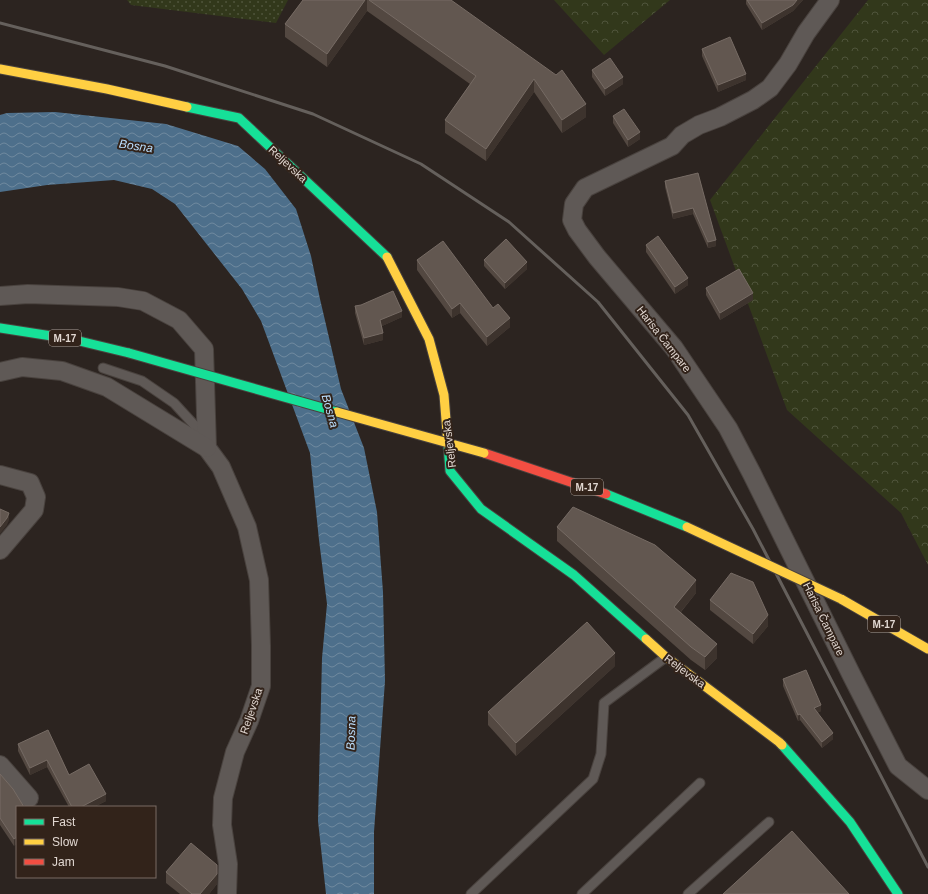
<svg xmlns="http://www.w3.org/2000/svg" width="928" height="894" font-family="Helvetica,sans-serif">
	<style>
		.grass { fill: url(#grass-dots) }
		.forest { fill: url(#forest-crowns) }
		.water { fill: url(#water-waves) }
		.lines { fill: none; stroke-linecap: round; stroke-linejoin: round }
		.lane-casing { stroke: #49423e; stroke-width: 11 }
		.street-casing { stroke: #49423e; stroke-width: 20 }
		.fast-casing { stroke: #49423e; stroke-width: 11 }
		.slow-casing { stroke: #49423e; stroke-width: 11 }
		.jam-casing { stroke: #49423e; stroke-width: 11 }
		.lane { stroke: #5f5956; stroke-width: 9 }
		.street { stroke: #5f5956; stroke-width: 18 }
		.fast { stroke: #16e098; stroke-width: 9 }
		.slow { stroke: #ffcf43; stroke-width: 9 }
		.jam { stroke: #f24e42; stroke-width: 9 }
		.rail { stroke: #65605c; stroke-width: 3 }
		.fast-bridge-casing { stroke: #49423e; stroke-width: 11; stroke-linecap: butt }
		.slow-bridge-casing { stroke: #49423e; stroke-width: 11; stroke-linecap: butt }
		.fast-bridge { stroke: #16e098; stroke-width: 9 }
		.slow-bridge { stroke: #ffcf43; stroke-width: 9 }
		.wall { fill: #534841 }
		.shaded-wall { fill: #3d332d }
		.building { fill: #625750; stroke: #766b64 }
		.labels { text-anchor: middle; stroke-width: 4; stroke-linejoin: round; paint-order: stroke }
		.shield { fill: #32231a; stroke: #aca19a; stroke-width: 1 }
		.shield-label { font-size: 10px; font-weight: bold; fill: #e1d7d1 }
		.street-label { font-size: 11px; fill: #e1d7d1; stroke: #32231a }
		.water-label { font-size: 12px; font-style: italic; fill: #badefd; stroke: #32231a }
	</style>
	<defs>
		<pattern id="grass-dots" width="8" height="8" patternUnits="userSpaceOnUse"><rect width="8" height="8" fill="#32381b"/><path d="M2 2h.1M6 6h.1" fill="none" stroke="#4f543b" stroke-width="1.8" stroke-linecap="round"/></pattern>
		<pattern id="forest-crowns" width="20" height="18" patternUnits="userSpaceOnUse"><rect width="20" height="18" fill="#32381b"/><path d="M2 6a3 3 0 1 1 6 0M12 15a3 3 0 1 1 6 0" fill="none" stroke="#4f543b"/></pattern>
		<pattern id="water-waves" width="16" height="10" patternUnits="userSpaceOnUse"><rect width="16" height="10" fill="#4d6f8b"/><path d="M0 5q4-4 8 0t8 0" fill="none" stroke="#6f899f"/></pattern>
	</defs>
	<rect width="100%" height="100%" fill="#2c2420"/>
	<path class="grass" d="M127,0H288L276,23L131,5Z"/>
	<g class="forest">
		<path d="M554,0H670L604,55Z"/>
		<path d="M868,0H928V565L901,513L787,410L710,200Z"/>
	</g>
	<path class="water" d="M55,112L166,124L238,146L265,169L296,209L311,256L320,299L341,389L364,448L377,512L383,592L385,681L374,832V894H326L318,821L322,658L327,604L319,540L310,453L261,321L242,289L175,204L152,189L114,180L47,185L0,192V115L7,113Z"/>
	<g class="lines">
		<g class="lane-casing">
			<g id="lane">
				<path d="M103,368L142,381L174,403L197,428L202,438"/>
				<path d="M471,894L593,779L601,754L604,703L666,657"/>
				<path d="M582,894L700,783"/>
				<path d="M688,894L769,822"/>
			</g>
		</g>
		<g class="street-casing">
			<g id="street">
				<path d="M830,0L806,33L788,64L770,88L753,100L720,117L699,125L682,135L672,146L585,188L574,204L572,220L577,230L597,257L674,348L728,428L752,474L852,676L898,766L928,790"/>
				<path d="M0,296L28,294L118,297L143,301L179,320L204,349L207,448L221,467L247,527L259,580L261,646V686L249,721L235,752L223,798L222,825L228,864L227,894"/>
				<path d="M0,372L22,367L62,371L107,387L207,448"/>
				<path d="M0,475L30,483L36,497L34,510L0,550"/>
				<path d="M0,765L29,798"/>
			</g>
		</g>
		<g class="fast-casing">
			<g id="fast">
				<path d="M187,107L239,118L387,257"/>
				<path d="M0,328L71,339L129,353"/>
				<path d="M448,445L450,471L481,509L574,575L646,639"/>
				<path d="M606,494L687,527"/>
				<path d="M782,745L850,822L898,894"/>
			</g>
		</g>
		<g class="slow-casing">
			<g id="slow">
				<path d="M0,69L107,89L187,107"/>
				<path d="M387,257L429,339L444,395L448,445"/>
				<path d="M841,599L928,649"/>
				<path d="M646,639L666,657L779,742L782,745"/>
			</g>
		</g>
		<g class="jam-casing">
			<path id="jam" d="M484,453L606,494"/>
		</g>
		<use href="#lane" class="lane"/>
		<use href="#street" class="street"/>
		<use href="#fast" class="fast"/>
		<use href="#slow" class="slow"/>
		<use href="#jam" class="jam"/>
		<path class="rail" d="M0,23L165,66L313,114L421,164L509,222L598,302L688,415L753,529L928,867"/>
		<g class="fast-bridge-casing">
			<path id="fast-bridge" d="M129,353L337,412"/>
		</g>
		<g class="slow-bridge-casing">
			<g id="slow-bridge">
				<path d="M337,412L484,453"/>
				<path d="M687,527L841,599"/>
			</g>
		</g>
		<use href="#fast-bridge" class="fast-bridge"/>
		<use href="#slow-bridge" class="slow-bridge"/>
	</g>
	<g class="wall">
		<path d="M303,0H451L586,117L562,133L534,92L486,161L445,133V120L470,84L367,11L327,67L285,37V24Z"/>
		<path d="M746,0H803L793,11L762,30L746,4Z"/>
		<path d="M702,49L746,80L718,92L702,56Z"/>
		<path d="M592,70L623,84L605,96L592,77Z"/>
		<path d="M613,116L640,139L628,147L613,123Z"/>
		<path d="M698,173L716,246L708,248L693,214L673,219L665,187V181Z"/>
		<path d="M646,245L688,285L675,294L646,252Z"/>
		<path d="M417,260L493,308L510,327L487,346L460,313L452,318L417,270Z"/>
		<path d="M484,260L527,269L505,289L484,266Z"/>
		<path d="M706,288L753,300L720,320L706,295Z"/>
		<path d="M355,306L402,317L382,326L383,340L364,345L355,313Z"/>
		<path d="M557,527L696,593L681,612L717,658L705,670L691,660L557,541Z"/>
		<path d="M710,600L768,626L753,644L710,610Z"/>
		<path d="M615,666L516,756L488,725V712Z"/>
		<path d="M783,679L821,711L817,713L833,739L822,748L800,720L798,721L783,686Z"/>
		<path d="M48,730L69,775L106,801L94,807H69L47,767L30,775L18,751V744Z"/>
		<path d="M0,774L24,807L14,846L0,825Z"/>
		<path d="M166,872L217,884L209,894H180L166,883Z"/>
	</g>
	<g class="shaded-wall">
		<path d="M365,0H367V11L327,67V54Z"/>
		<path d="M797,0H803L793,11L762,30V23Z"/>
		<path d="M746,74V80L718,92V85Z"/>
		<path d="M623,77V84L605,96V89Z"/>
		<path d="M534,79V92L486,161V149Z"/>
		<path d="M586,104V117L562,133V120Z"/>
		<path d="M640,132V139L628,147V140Z"/>
		<path d="M693,208V214L673,219V213Z"/>
		<path d="M716,240V246L708,248V242Z"/>
		<path d="M527,262V269L505,289V283Z"/>
		<path d="M688,278V285L675,294V287Z"/>
		<path d="M753,293V300L720,320V313Z"/>
		<path d="M460,303V313L452,318V309Z"/>
		<path d="M402,311V317L380,327V320Z"/>
		<path d="M510,318V327L487,346V337Z"/>
		<path d="M383,333V340L364,345V338Z"/>
		<path d="M9,513V520L7,525L0,534V527Z"/>
		<path d="M696,580V593L674,620V607Z"/>
		<path d="M768,615V626L753,644V634Z"/>
		<path d="M717,644V658L705,670V657Z"/>
		<path d="M615,653V666L516,756V743Z"/>
		<path d="M821,705V711L814,715V708Z"/>
		<path d="M800,714V720L798,721V715Z"/>
		<path d="M833,733V739L822,748V742Z"/>
		<path d="M47,760V767L30,775V768Z"/>
		<path d="M106,794V801L94,807H81Z"/>
		<path d="M17,837V844L14,846V839Z"/>
		<path d="M217,865V884L209,894H200Z"/>
	</g>
	<g class="building">
		<path d="M303,0H365L327,54L285,24Z"/>
		<path d="M369,0H451L556,75L562,70L586,104L562,120L534,79L486,149L445,120L476,76Z"/>
		<path d="M747,0H797L793,5L762,23Z"/>
		<path d="M730,37L746,74L718,85L702,49Z"/>
		<path d="M610,58L623,77L605,89L592,70Z"/>
		<path d="M624,109L640,132L628,140L613,116Z"/>
		<path d="M698,173L716,240L708,242L693,208L673,213L665,181Z"/>
		<path d="M658,236L688,278L675,287L646,245Z"/>
		<path d="M506,239L527,262L505,283L484,260Z"/>
		<path d="M443,241L493,308L498,304L510,318L487,337L460,303L452,309L417,260Z"/>
		<path d="M739,269L753,293L720,313L706,288Z"/>
		<path d="M393,291L402,311L380,320L383,333L364,338L355,306L361,305Z"/>
		<path d="M573,507L655,545L696,580L674,607L717,644L705,657L691,647L557,527Z"/>
		<path d="M0,509L9,513L7,518L0,527Z"/>
		<path d="M731,573L753,582L768,615L753,634L710,600Z"/>
		<path d="M587,622L615,653L516,743L488,712Z"/>
		<path d="M806,670L821,705L814,708L833,733L822,742L800,714L798,715L783,679Z"/>
		<path d="M48,730L69,775L89,764L106,794L81,807H72L47,760L30,768L18,744Z"/>
		<path d="M0,774L13,789L24,807H17V837L14,839L0,818Z"/>
		<path d="M792,831L849,894H723Z"/>
		<path d="M191,843L217,865V874L200,894H192L166,872Z"/>
	</g>
	<g class="labels">
		<g class="shield">
			<rect x="49" y="330" width="32" height="16" rx="3"/>
			<rect x="571" y="479" width="32" height="16" rx="3"/>
			<rect x="868" y="616" width="32" height="16" rx="3"/>
		</g>
		<g class="shield-label">
			<text x="65" y="342">M-17</text>
			<text x="587" y="491">M-17</text>
			<text x="884" y="628">M-17</text>
		</g>
		<g class="street-label">
			<text transform="translate(288 164) rotate(43)" y="4">Reljevska</text>
			<text transform="translate(664 339) rotate(52)" y="4">Harisa Čampare</text>
			<text transform="translate(449 444) rotate(-97)" y="4">Reljevska</text>
			<text transform="translate(824 619) rotate(64)" y="4">Harisa Čampare</text>
			<text transform="translate(685 671) rotate(37)" y="4">Reljevska</text>
			<text transform="translate(251 711) rotate(-71)" y="4">Reljevska</text>
		</g>
		<g class="water-label">
			<text transform="translate(136 146) rotate(8)" y="4">Bosna</text>
			<text transform="translate(330 411) rotate(74)" y="4">Bosna</text>
			<text transform="translate(351 733) rotate(-88)" y="4">Bosna</text>
		</g>
	</g>
	<rect x="16" y="806" width="140" height="72" fill="#32231a" stroke="#786b63"/>
	<rect x="24" y="819" width="20" height="6" fill="#16e098" stroke="#786b63"/>
	<text x="52" y="826" font-size="12" fill="#e1d7d1">Fast</text>
	<rect x="24" y="839" width="20" height="6" fill="#ffcf43" stroke="#786b63"/>
	<text x="52" y="846" font-size="12" fill="#e1d7d1">Slow</text>
	<rect x="24" y="859" width="20" height="6" fill="#f24e42" stroke="#786b63"/>
	<text x="52" y="866" font-size="12" fill="#e1d7d1">Jam</text>
</svg>
